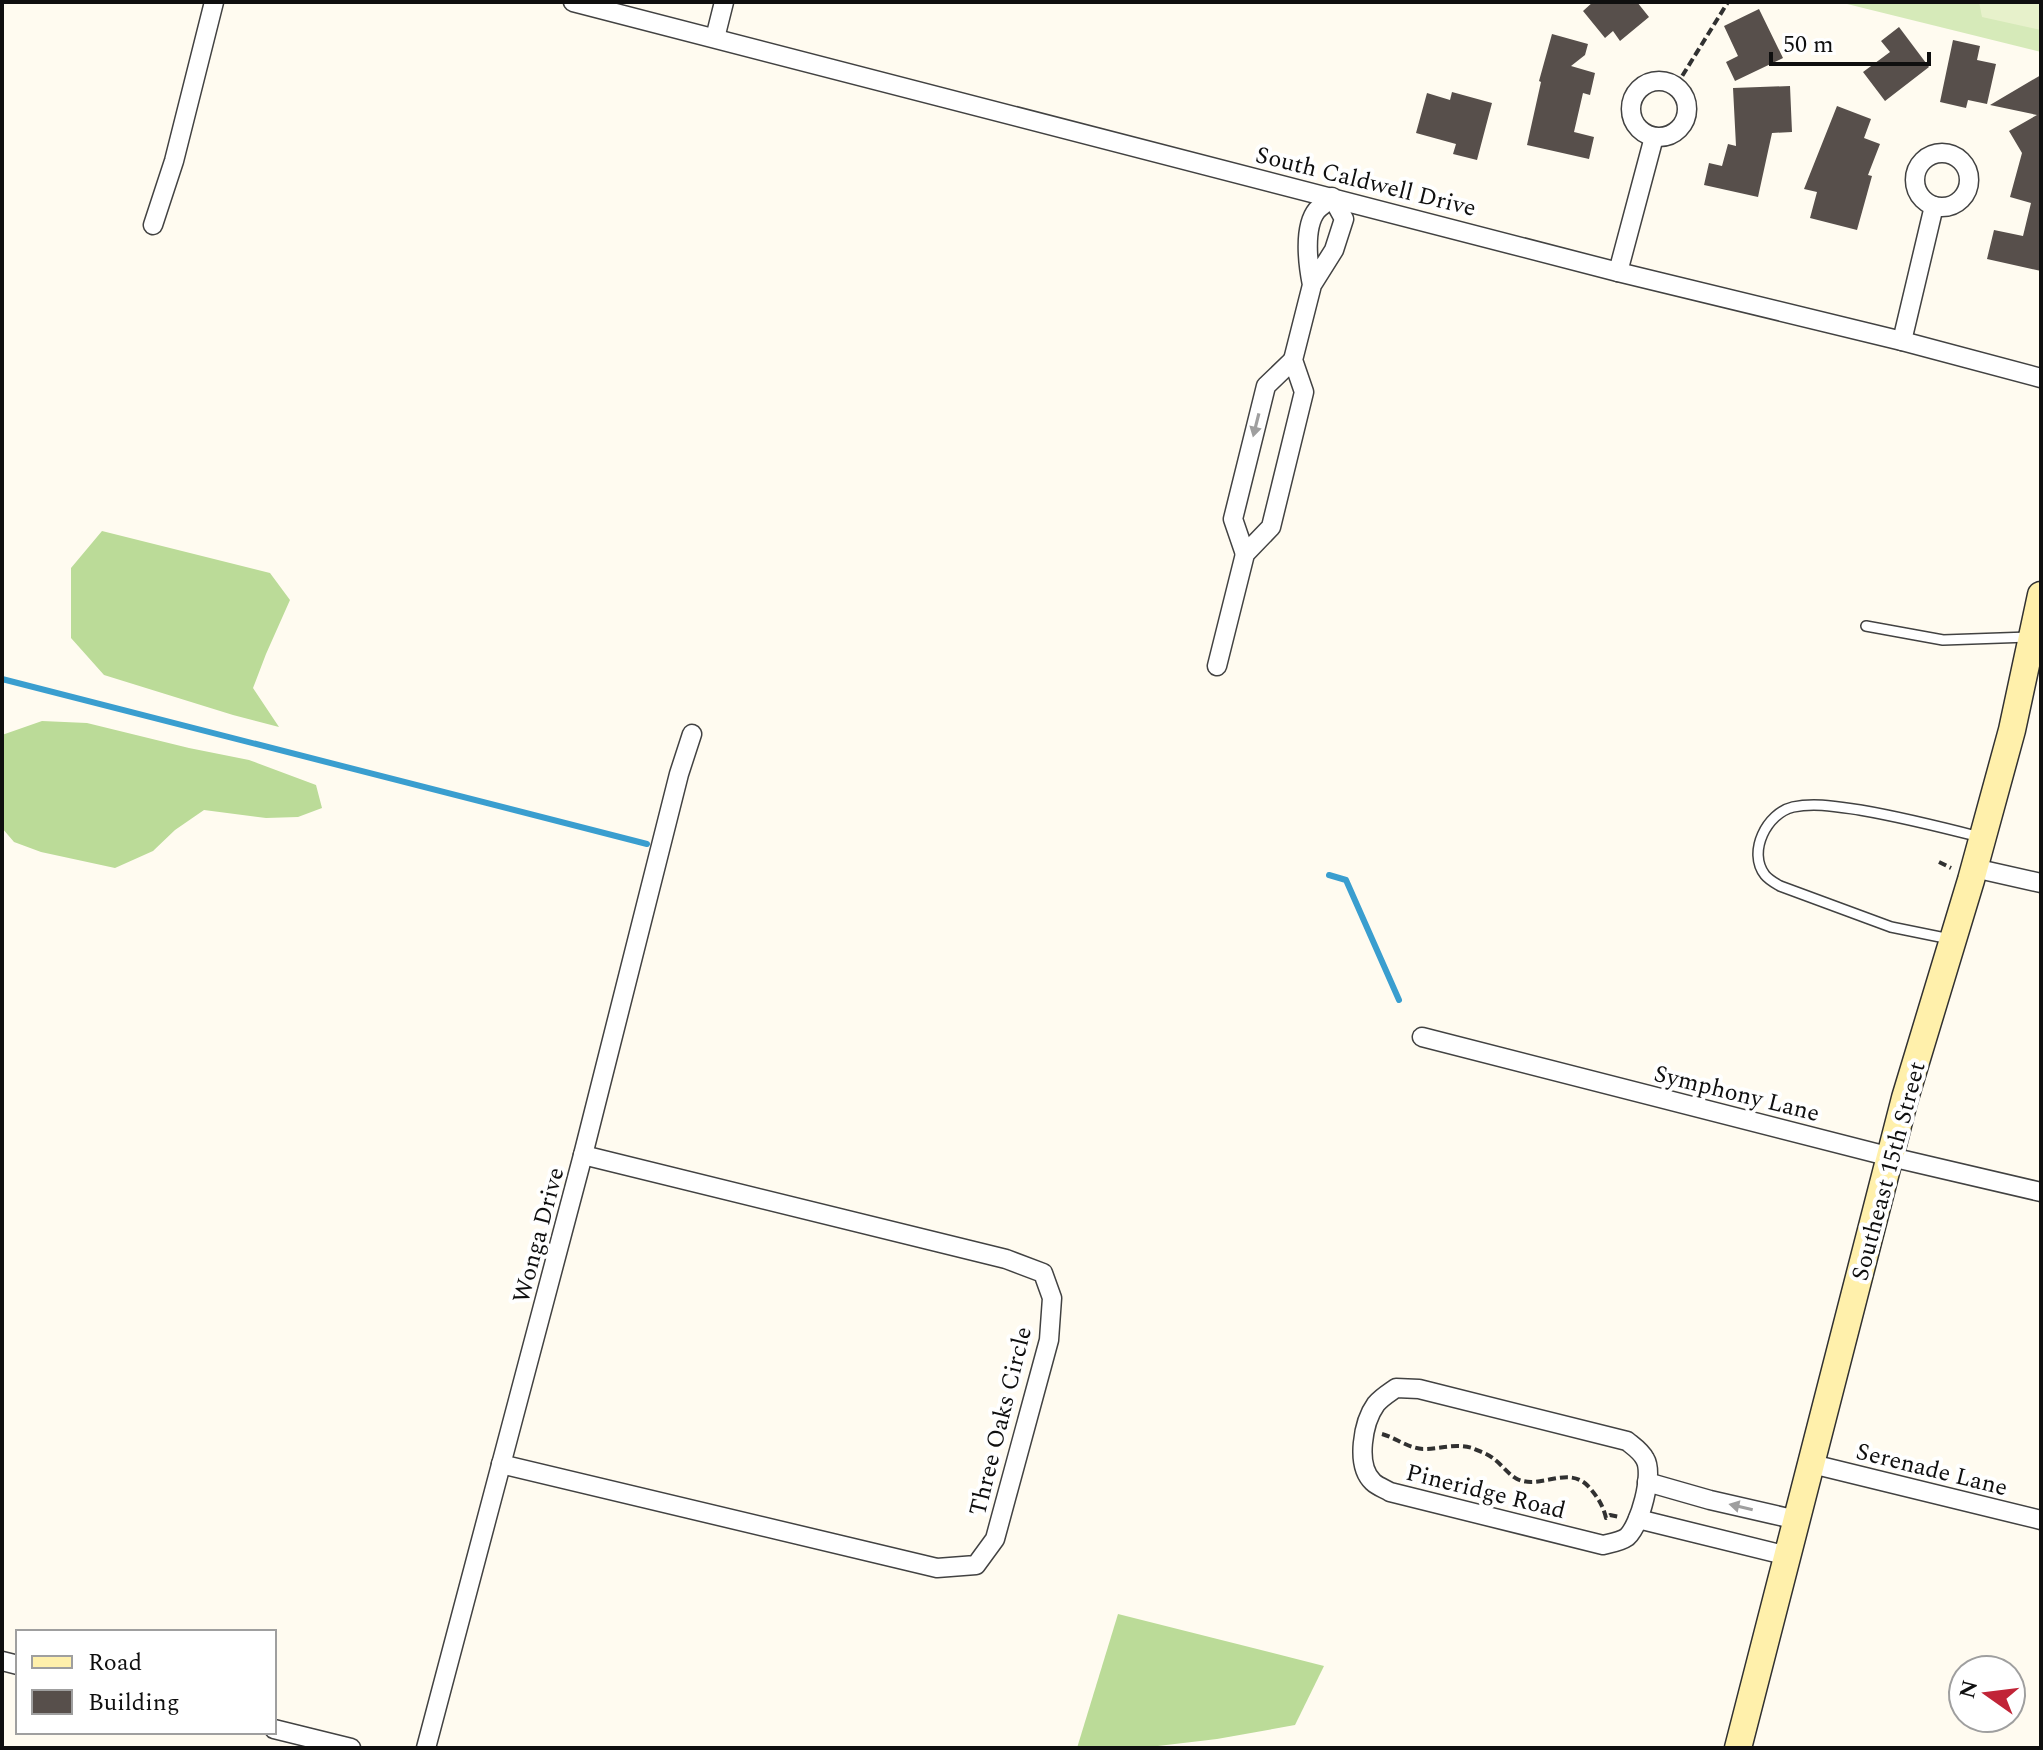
<svg xmlns="http://www.w3.org/2000/svg" width="2043" height="1750" font-family="Spectral,serif">
	<style>
		.green { fill: #d6eab9 }
		.forest { fill: #bbdb98 }
		.pitch { fill: #e7f1cb }
		.lines { fill: none; stroke-linecap: round; stroke-linejoin: round }
		.stream { stroke: #3a9ecf; stroke-width: 6 }
		.building { fill: #574f4b }
		.lane-casing { stroke: #424242; stroke-width: 12 }
		.street-casing { stroke: #424242; stroke-width: 21 }
		.secondary-casing { stroke: #313131; stroke-width: 29 }
		.path { stroke: #313131; stroke-width: 4; stroke-dasharray: 8 4; stroke-linecap: butt }
		.lane { stroke: #fff; stroke-width: 9 }
		.street { stroke: #fff; stroke-width: 18 }
		.secondary { stroke: #fff0ab; stroke-width: 26 }
		.oneway { fill: #9f9f9f }
		.labels { text-anchor: middle; stroke-width: 8; stroke-linejoin: round; paint-order: stroke }
		.street-label { font-size: 24px; fill: #0f0f0f; stroke: #fff }
	</style>
	<rect width="100%" height="100%" fill="#fffbf0"/>
	<path class="green" d="M1839,2H2041V52Z"/>
	<g class="forest">
		<path d="M102,531L270,573L290,600L266,654L253,688L279,727L233,715L104,675L71,638V568Z"/>
		<path d="M42,721L87,723L189,748L249,760L316,785L322,808L298,817L266,818L204,810L175,830L153,851L115,868L41,852L14,842L2,828V735Z"/>
		<path d="M1118,1614L1324,1666L1295,1725L1217,1739L1141,1748H1077Z"/>
	</g>
	<path class="pitch" d="M1979,2H2041V30L1982,17Z"/>
	<g class="lines">
		<g class="stream">
			<path d="M2,679L647,844"/>
			<path d="M1329,875L1346,880L1399,1000"/>
		</g>
	</g>
	<g class="building">
		<path d="M1593,2H1637L1649,17L1620,41L1613,31L1605,38L1583,11Z"/>
		<path d="M1759,9L1783,58L1735,81L1726,62L1738,56L1724,26Z"/>
		<path d="M1899,27L1929,67L1885,101L1863,72L1890,52L1881,41Z"/>
		<path d="M1552,34L1588,44L1585,55L1571,66L1595,73L1590,95L1583,93L1574,132L1594,137L1589,159L1527,145L1541,82L1539,81Z"/>
		<path d="M1953,40L1980,46L1977,60L1996,64L1987,104L1968,100L1966,108L1940,102Z"/>
		<path d="M2041,75V271L1987,259L1994,230L2023,236L2031,203L2010,197L2022,153L2009,131L2037,115L1990,105Z"/>
		<path d="M1790,86L1792,132L1772,133L1758,197L1704,185L1709,163L1722,166L1728,144L1736,146L1733,88Z"/>
		<path d="M1452,92L1492,103L1477,160L1453,154L1456,144L1416,133L1427,93L1450,100Z"/>
		<path d="M1837,106L1871,119L1864,138L1880,144L1868,175L1872,176L1857,230L1810,218L1817,192L1804,189Z"/>
	</g>
	<g class="lines">
		<g class="lane-casing">
			<g id="lane">
				<path d="M1866,626L1943,640L2029,637"/>
				<path d="M1950,939L1891,927L1780,886C1775,883 1769,880 1765,875C1747,852 1767,813 1793,807C1815,802 1839,807 1860,810C1901,817 1941,827 1980,837"/>
			</g>
		</g>
		<g class="street-casing">
			<g id="street">
				<path d="M573,2L1618,272L1902,341L2041,378"/>
				<path d="M715,38L724,2"/>
				<circle cx="1659" cy="109" r="28"/>
				<circle cx="1942" cy="180" r="27"/>
				<path d="M153,225L174,161L214,2"/>
				<path d="M1618,272L1654,137"/>
				<path d="M1902,341L1934,206"/>
				<path d="M1245,554L1233,519L1266,386L1293,360"/>
				<path d="M1217,666L1245,554L1271,527L1304,392L1293,360L1312,285L1334,250L1344,219L1332,197C1327,202 1321,206 1317,210C1303,227 1308,265 1312,285"/>
				<path d="M1974,868L2041,883"/>
				<path d="M1422,1037L1891,1157L2041,1192"/>
				<path d="M1396,1388L1419,1389L1627,1441C1633,1446 1641,1451 1645,1459C1654,1474 1640,1525 1627,1537C1620,1542 1611,1543 1603,1545L1390,1492C1385,1489 1377,1486 1373,1482C1355,1465 1363,1422 1376,1404C1382,1397 1389,1393 1396,1388Z"/>
				<path d="M501,1464L937,1568L976,1565L995,1539L1049,1340L1052,1298L1043,1273L1006,1259L583,1155"/>
				<path d="M1812,1464L2041,1520"/>
				<path d="M1647,1482L1710,1500L1797,1520"/>
				<path d="M1638,1519L1788,1556"/>
				<path d="M2,1661L18,1665"/>
				<path d="M274,1729L351,1748"/>
				<path d="M426,1748L583,1155L679,774L692,734"/>
			</g>
		</g>
		<g class="secondary-casing">
			<path id="secondary" d="M1738,1748L1905,1098L1971,880L2012,730L2041,595"/>
		</g>
		<g class="path">
			<path d="M1676,86L1728,2"/>
			<path d="M1939,862L1951,868"/>
			<path d="M1382,1434C1396,1438 1408,1448 1423,1449C1440,1449 1455,1443 1472,1448C1479,1451 1488,1454 1494,1459C1502,1465 1509,1475 1517,1479C1540,1490 1568,1465 1588,1486C1597,1496 1603,1505 1606,1518L1610,1515L1620,1517"/>
		</g>
		<use href="#lane" class="lane"/>
		<use href="#street" class="street"/>
		<use href="#secondary" class="secondary"/>
	</g>
	<defs><path id="oneway-solid" d="M-6-.8H1V-3.2L6.5 0L1 3.2V.8H-6Z" transform="scale(2)"/></defs>
	<g class="oneway">
		<use href="#oneway-solid" transform="translate(1256 425) rotate(104)"/>
		<use href="#oneway-solid" transform="translate(1741 1507) rotate(-167)"/>
	</g>
	<g class="labels">
		<g class="street-label">
			<text transform="translate(1366 181) rotate(14)" y="8">South Caldwell Drive</text>
			<text transform="translate(1737 1093) rotate(14)" y="8">Symphony Lane</text>
			<text transform="translate(1888 1171) rotate(-75)" y="8">Southeast 15th Street</text>
			<text transform="translate(538 1235) rotate(-75)" y="8">Wonga Drive</text>
			<text transform="translate(1000 1421) rotate(-76)" y="8">Three Oaks Circle</text>
			<text transform="translate(1932 1469) rotate(14)" y="8">Serenade Lane</text>
			<text transform="translate(1486 1491) rotate(14)" y="8">Pineridge Road</text>
		</g>
	</g>
	<rect width="2043" height="1750" fill="none" stroke="#0f0f0f" stroke-width="8"/>
	<rect x="16" y="1630" width="260" height="104" fill="#ffffff" stroke="#9f9f9f" stroke-width="2"/>
	<rect x="32" y="1656" width="40" height="12" fill="#fff0ab" stroke="#9f9f9f" stroke-width="2"/>
	<text x="88" y="1670" font-size="24" fill="#0f0f0f">Road</text>
	<rect x="32" y="1690" width="40" height="24" fill="#574f4b" stroke="#9f9f9f" stroke-width="2"/>
	<text x="88" y="1710" font-size="24" fill="#0f0f0f">Building</text>
	<g transform="translate(1987 1694) rotate(284)"><circle r="38" fill="#ffffff" stroke="#9f9f9f" stroke-width="2"/>
	<path d="M0-6L14 30L0 20L-14 30Z" fill="#c12437"/>
	<text y="-12" font-size="22" font-weight="bold" text-anchor="middle" fill="#0f0f0f">N</text>
	</g>
	<path d="M1771 52v12h158v-12" fill="none" stroke="#0f0f0f" stroke-width="4"/>
	<text x="1783" y="52" font-size="24" fill="#0f0f0f" stroke="#ffffff" stroke-width="6" paint-order="stroke">50 m</text>
</svg>
